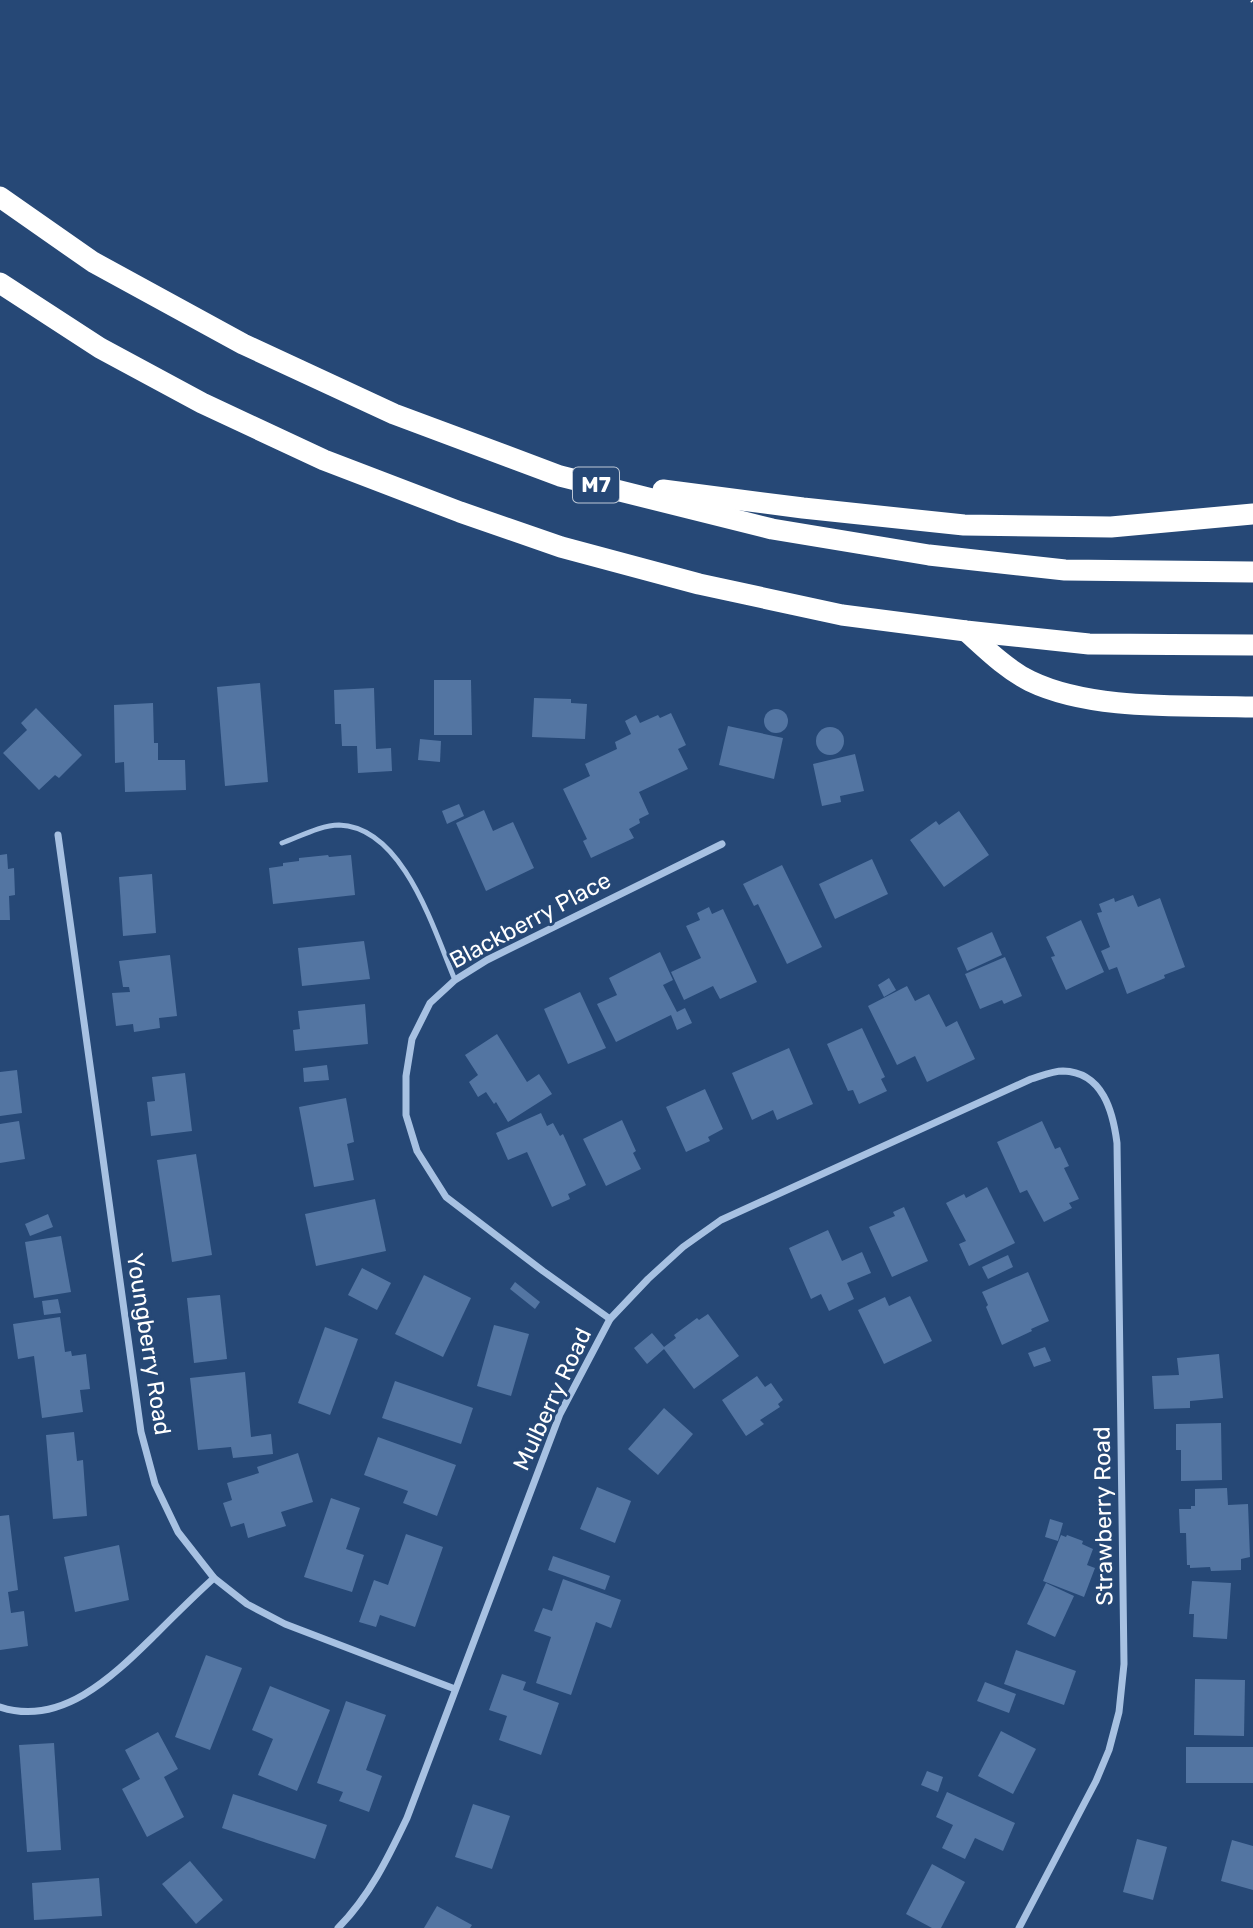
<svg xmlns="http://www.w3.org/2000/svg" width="1253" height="1928" font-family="Rubik,sans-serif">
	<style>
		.building { fill: #5375a2 }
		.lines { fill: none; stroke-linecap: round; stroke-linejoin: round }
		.lane { stroke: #a7c1e2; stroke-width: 5 }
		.street { stroke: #a7c1e2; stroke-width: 7 }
		.highway { stroke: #fff; stroke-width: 21 }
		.rail { stroke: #fff; stroke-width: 5; stroke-dasharray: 12 5; stroke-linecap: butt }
		.labels { text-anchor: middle; stroke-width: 6; stroke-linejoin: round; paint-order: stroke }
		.shield { fill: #264876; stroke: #bec8d6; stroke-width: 2 }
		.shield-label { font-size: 21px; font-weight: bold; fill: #fff }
		.street-label { font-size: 23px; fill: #fff; stroke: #264876 }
	</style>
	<rect width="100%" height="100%" fill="#264876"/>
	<g class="building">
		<path d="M434,680H471L472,735H434Z"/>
		<path d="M260,683L268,782L225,786L217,687Z"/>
		<path d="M374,688L376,749L391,748L392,771L358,773L357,746H342L341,724H335L334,690Z"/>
		<path d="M534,698L571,699V703L587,704L585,739L532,737Z"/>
		<path d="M153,703L154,743H158V760H185L186,790L125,792L124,762L115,763L114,705Z"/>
		<path d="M36,708L82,755L59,778L55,775L39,790L3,753L27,730L21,723Z"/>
		<circle cx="776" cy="721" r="12"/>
		<path d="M671,713L686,745L678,749L688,769L639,792L649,814L639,819L640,823L629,829L634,838L591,858L583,841L587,839L563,789L590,776L585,764L617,749L615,742L631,734L625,721L636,715L640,723L658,715L660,718Z"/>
		<path d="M728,726L783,738L774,779L719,765Z"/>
		<circle cx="830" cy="741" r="14"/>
		<path d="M420,739L441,741L440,762L418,760Z"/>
		<path d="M855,754L864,791L840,796L841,802L822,806L813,764Z"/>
		<path d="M459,804L464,816L447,824L442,811Z"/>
		<path d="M484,810L493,831L513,822L534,868L486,891L456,823Z"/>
		<path d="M959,811L989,855L944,887L910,840L936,821L939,825Z"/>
		<path d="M7,854L8,869L14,868L15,895L9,896L10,920H0V855Z"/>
		<path d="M328,855L329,857L351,855L355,895L273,904L269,868L283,866V863L299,861V858Z"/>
		<path d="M872,859L888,894L835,919L819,884Z"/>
		<path d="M782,865L822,947L787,964L758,904L754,906L743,884Z"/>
		<path d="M152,874L156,933L123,936L119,877Z"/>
		<path d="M1133,895L1138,907L1160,898L1185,967L1164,975L1165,978L1127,994L1117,967L1109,970L1101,951L1110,947L1097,913L1102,912L1099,904L1114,898L1115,902Z"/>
		<path d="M709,907L712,914L723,909L757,982L720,999L713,986L684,1000L671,972L701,958L686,926L700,920L697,913Z"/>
		<path d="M1081,920L1104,972L1066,990L1051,957L1055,956L1046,937Z"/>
		<path d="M992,932L1002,955L967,971L957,948Z"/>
		<path d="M364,941L370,979L302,986L298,948Z"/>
		<path d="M660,952L673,980L663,985L677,1012L685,1008L692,1023L677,1030L671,1015L616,1042L597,1004L617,995L609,978Z"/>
		<path d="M170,955L177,1016L159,1018L160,1028L134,1032L133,1024L116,1026L112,993L130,992L129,987H123L119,961Z"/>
		<path d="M1005,957L1022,996L1004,1004L1002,1000L980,1009L965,974Z"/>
		<path d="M889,978L896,990L884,997L878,985Z"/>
		<path d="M907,986L915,1001L929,994L946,1027L957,1021L975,1059L927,1082L915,1056L897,1065L868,1006Z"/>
		<path d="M580,992L606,1048L568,1064L544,1009Z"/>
		<path d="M365,1004L368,1044L295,1051L293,1030L300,1029L298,1011Z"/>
		<path d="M862,1028L885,1077L881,1079L887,1091L859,1104L853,1090L848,1091L827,1044Z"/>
		<path d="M497,1034L527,1082L539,1074L552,1094L508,1122L496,1102L494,1104L486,1092L478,1097L469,1082L478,1075L465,1055Z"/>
		<path d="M789,1048L813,1104L777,1120L773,1110L752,1120L732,1073Z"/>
		<path d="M327,1065L329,1080L304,1082L303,1068Z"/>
		<path d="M17,1070L22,1113L0,1116V1072Z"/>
		<path d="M185,1073L192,1131L151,1136L147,1102L155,1101L152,1077Z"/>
		<path d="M705,1089L723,1129L708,1137L710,1141L686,1152L666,1107Z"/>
		<path d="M346,1098L354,1142L347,1144L354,1180L314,1187L299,1107Z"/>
		<path d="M541,1113L547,1126L553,1123L560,1136L563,1134L586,1185L568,1194L570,1199L552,1207L527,1152L508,1160L496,1133Z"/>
		<path d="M622,1120L636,1151L633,1153L641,1169L606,1186L583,1139Z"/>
		<path d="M19,1121L25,1159L0,1163V1124Z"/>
		<path d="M1042,1121L1055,1149L1060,1147L1069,1166L1064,1168L1079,1199L1069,1203L1072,1208L1044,1222L1027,1190L1020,1193L997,1142Z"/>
		<path d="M196,1154L212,1255L172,1262L157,1160Z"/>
		<path d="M987,1187L1015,1243L969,1266L959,1244L966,1241L946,1203L964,1194L966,1198Z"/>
		<path d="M375,1199L386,1251L316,1266L305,1214Z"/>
		<path d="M904,1207L928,1261L892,1277L869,1227L895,1216L893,1212Z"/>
		<path d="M48,1214L53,1227L30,1236L25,1224Z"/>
		<path d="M828,1230L842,1261L862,1252L871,1273L847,1283L854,1299L829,1311L821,1294L811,1299L789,1248Z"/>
		<path d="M61,1236L71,1292L34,1298L25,1242Z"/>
		<path d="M1008,1255L1013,1267L988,1279L982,1267Z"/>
		<path d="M362,1268L391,1283L377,1310L348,1295Z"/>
		<path d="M1028,1272L1049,1321L1031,1329L1032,1331L1002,1345L986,1307L988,1305L982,1292Z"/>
		<path d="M424,1275L471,1298L443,1357L395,1334Z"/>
		<path d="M515,1282L540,1302L535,1309L510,1289Z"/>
		<path d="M220,1295L227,1359L194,1363L187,1298Z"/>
		<path d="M910,1296L932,1341L884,1364L858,1310L885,1297L889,1306Z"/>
		<path d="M58,1299L61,1313L44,1315L42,1301Z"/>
		<path d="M708,1314L739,1356L694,1389L664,1349L647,1364L634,1348L652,1333L664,1347L676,1338L674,1335L697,1318L699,1320Z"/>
		<path d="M60,1317L65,1352L71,1351L72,1356L86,1354L90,1389L80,1390L83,1412L42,1418L34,1356L18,1359L13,1324Z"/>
		<path d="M494,1325L529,1334L511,1396L477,1386Z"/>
		<path d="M325,1327L358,1339L330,1415L298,1403Z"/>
		<path d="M1045,1347L1051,1361L1034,1367L1028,1353Z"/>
		<path d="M1219,1354L1223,1398L1190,1401V1408L1154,1409L1152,1376L1179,1375L1177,1358Z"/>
		<path d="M245,1372L251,1437L271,1434L273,1454L233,1458L231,1447L198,1450L190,1378Z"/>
		<path d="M757,1376L765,1387L771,1383L783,1400L778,1404L780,1407L760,1420L764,1424L746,1436L722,1400Z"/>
		<path d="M395,1381L473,1408L461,1444L382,1418Z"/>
		<path d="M664,1408L693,1434L658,1475L628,1449Z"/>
		<path d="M1221,1423L1222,1480L1181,1481V1450H1176V1424Z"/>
		<path d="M74,1432L77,1461L83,1460L87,1516L53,1519L46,1435Z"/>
		<path d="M378,1437L456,1465L437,1516L403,1503L408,1491L364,1475Z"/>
		<path d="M298,1453L313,1502L281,1512L286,1526L248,1538L244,1523L231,1527L223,1503L232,1500L227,1483L259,1473L257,1467Z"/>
		<path d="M597,1487L631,1501L615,1543L580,1529Z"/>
		<path d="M1227,1488L1228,1505L1248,1504L1250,1557L1241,1559V1570L1211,1571L1210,1567L1190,1568V1565H1187L1186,1533H1180L1179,1509H1191V1506H1195V1489Z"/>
		<path d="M331,1498L360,1508L346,1549L364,1555L352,1592L304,1577Z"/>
		<path d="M9,1515L18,1590L8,1592L11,1613L24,1611L28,1646L0,1650V1516Z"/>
		<path d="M1050,1519L1063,1523L1058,1541L1045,1537Z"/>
		<path d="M406,1534L443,1547L415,1627L380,1615L376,1627L359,1622L374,1580L388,1585Z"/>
		<path d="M1061,1535L1066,1537L1067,1535L1083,1541L1082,1544L1093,1549L1087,1565L1095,1568L1084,1597L1043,1581Z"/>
		<path d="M119,1545L129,1600L75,1612L64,1557Z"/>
		<path d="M553,1556L610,1576L605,1590L548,1570Z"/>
		<path d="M563,1579L621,1600L611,1628L596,1622L571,1695L536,1683L551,1637L534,1631L543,1608L552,1611Z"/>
		<path d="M1192,1581L1231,1583L1227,1639L1193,1637L1194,1614H1189Z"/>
		<path d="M1046,1583L1074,1596L1055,1637L1027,1624Z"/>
		<path d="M1016,1650L1076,1671L1064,1705L1004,1684Z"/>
		<path d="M206,1655L242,1668L210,1750L175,1737Z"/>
		<path d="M502,1674L526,1682L523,1690L559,1703L541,1755L499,1740L507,1716L489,1710Z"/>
		<path d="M1195,1679L1245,1680L1244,1736L1194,1735Z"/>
		<path d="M985,1682L1016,1694L1009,1713L977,1701Z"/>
		<path d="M270,1686L330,1710L297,1791L258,1775L273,1739L252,1730Z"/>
		<path d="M346,1701L386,1715L366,1770L382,1776L369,1812L339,1801L343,1792L317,1783Z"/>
		<path d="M1001,1731L1036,1749L1013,1794L978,1776Z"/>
		<path d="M158,1732L178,1769L164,1777L184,1817L147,1837L122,1789L140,1779L125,1750Z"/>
		<path d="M54,1743L61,1850L27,1852L19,1745Z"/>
		<rect x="1186" y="1747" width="67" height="36"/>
		<path d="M927,1771L943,1777L938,1792L921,1785Z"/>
		<path d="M947,1792L1015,1823L1003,1851L975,1838L965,1859L942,1848L953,1825L936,1817Z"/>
		<path d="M233,1794L327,1825L315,1859L222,1828Z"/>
		<path d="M473,1804L510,1816L492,1869L455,1857Z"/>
		<path d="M1137,1839L1167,1847L1153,1900L1123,1892Z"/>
		<path d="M1232,1840L1253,1846V1890L1221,1881Z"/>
		<path d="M190,1861L223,1900L196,1924L162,1884Z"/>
		<path d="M932,1864L965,1882L941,1928H932L906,1914Z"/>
		<path d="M99,1878L102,1916L34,1920L32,1883Z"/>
		<path d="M437,1906L472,1925L470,1928H424Z"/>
	</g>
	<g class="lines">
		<path class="lane" d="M282,843C299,837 321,825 339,825C404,827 434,931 455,980"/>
		<g class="street">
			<path d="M58,835L141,1432L155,1484L178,1532L214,1578L247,1604L285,1624L455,1689"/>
			<path d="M610,1319L543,1271L446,1197L417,1151L406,1115V1076L412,1039L430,1003L455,980L487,960L722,844"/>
			<path d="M0,1707C63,1728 116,1673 156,1634C175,1615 194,1596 214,1578"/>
			<path d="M338,1928C369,1897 388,1858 407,1818L560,1414L610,1319L648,1279L683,1247L721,1220L1031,1079C1041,1076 1053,1071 1063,1071C1103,1072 1113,1112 1117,1143L1124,1664L1119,1712L1109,1750L1096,1781L1019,1928"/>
		</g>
		<g class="highway">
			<path d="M0,197L93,262L243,344L394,414L560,476L772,529L929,555L1065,570L1253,572"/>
			<path d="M0,283L100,348L202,403L324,460L460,512L561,547L699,584L842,615L966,631L1089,644L1253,645"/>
			<path d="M663,490L803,508L964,525L1111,527L1253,514"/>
			<path d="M966,631C986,649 1006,669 1030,681C1092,711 1184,705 1253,707"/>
		</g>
		<path class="rail" d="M1252,0L1253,1"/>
	</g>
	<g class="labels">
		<rect class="shield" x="573" y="467.5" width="46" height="35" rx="5"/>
		<g class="shield-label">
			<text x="596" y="492">M7</text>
		</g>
		<g class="street-label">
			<text transform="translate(530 920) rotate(-28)" y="8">Blackberry Place</text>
			<text transform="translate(149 1344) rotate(81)" y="8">Youngberry Road</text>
			<text transform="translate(552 1399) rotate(-65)" y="8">Mulberry Road</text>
			<text transform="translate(1103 1516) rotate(-91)" y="8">Strawberry Road</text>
		</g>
	</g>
</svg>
